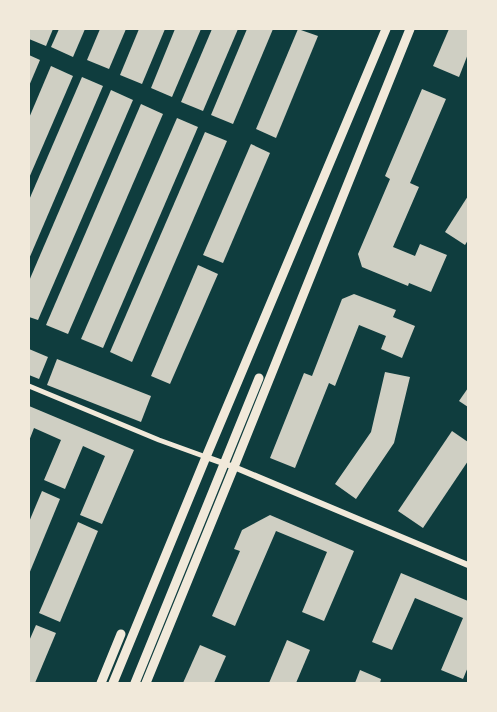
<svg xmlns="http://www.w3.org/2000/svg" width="497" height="712" font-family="'Zilla Slab',serif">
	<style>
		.building { fill: #cfcfc3 }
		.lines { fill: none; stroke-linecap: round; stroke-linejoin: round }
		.minor { stroke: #f1e9da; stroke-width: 5 }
		.tertiary { stroke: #f1e9da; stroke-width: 6 }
		.primary { stroke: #f1e9da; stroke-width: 9 }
		.trunk { stroke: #f1e9da; stroke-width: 9 }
	</style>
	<rect width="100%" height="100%" fill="#0f3d3e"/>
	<g class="building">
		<path d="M29,29H53L46,46L29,39Z"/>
		<path d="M59,29H85L73,57L51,47Z"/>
		<path d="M100,29H126L109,69L87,60Z"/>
		<path d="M139,29H165L142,84L120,75Z"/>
		<path d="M175,29H201L172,97L151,88Z"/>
		<path d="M212,29H238L203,111L181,102Z"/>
		<path d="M247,29H273L233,124L211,115Z"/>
		<path d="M298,29L318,36L276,138L256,129Z"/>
		<path d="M449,29H468V54L459,77L433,66Z"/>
		<path d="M29,55L40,60L29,86Z"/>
		<path d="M51,66L73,76L29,178V118Z"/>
		<path d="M82,77L103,86L29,259V200Z"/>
		<path d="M422,89L446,99L410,183L419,187L393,247L415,256L420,244L447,255L431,292L409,283L408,286L362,267L358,254L390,179L385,176Z"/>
		<path d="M111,90L133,100L38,320L29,317V281Z"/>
		<path d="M141,104L163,114L68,334L46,325Z"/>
		<path d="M177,118L198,127L103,348L81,339Z"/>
		<path d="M205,132L227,141L132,362L110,352Z"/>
		<path d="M251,144L270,153L223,263L203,255Z"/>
		<path d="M468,196V240L465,245L445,232Z"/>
		<path d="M198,265L218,274L170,384L151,376Z"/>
		<path d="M354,294L396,310L393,317L415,326L402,358L381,349L386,336L359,325L335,386L329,383L295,468L270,458L304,373L312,376L342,299Z"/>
		<path d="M29,349L48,357L39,379L29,375Z"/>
		<path d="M57,359L151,396L141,422L47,385Z"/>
		<path d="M385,372L410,377L394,443L356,499L335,484L371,432Z"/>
		<path d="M468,388V407L459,401Z"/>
		<path d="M29,406L134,450L102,524L80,515L105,456L83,446L65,489L44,480L61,440L34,428L29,441Z"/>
		<path d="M452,431L468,442V461L423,528L398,511Z"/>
		<path d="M42,491L60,499L29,574V522Z"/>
		<path d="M270,515L354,551L324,621L302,612L327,552L276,531L235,626L212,616L240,551L234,549L242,530Z"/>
		<path d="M78,522L98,531L60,622L39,613Z"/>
		<path d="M401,573L468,601V667L463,679L441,670L463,618L415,598L392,650L372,642Z"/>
		<path d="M36,625L56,633L35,683H29V641Z"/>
		<path d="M287,640L310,650L296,683H269Z"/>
		<path d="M200,645L226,656L214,683H183Z"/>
		<path d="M360,670L381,679L380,683H355Z"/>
	</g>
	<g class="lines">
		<path class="minor" d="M29,386L159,440L206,457"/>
		<path class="tertiary" d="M206,457L234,467L468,565"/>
		<g class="primary">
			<path d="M113,683L206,457L386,29"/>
			<path d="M146,683L234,467L410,29"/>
		</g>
		<g class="trunk">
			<path d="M101,683L121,634"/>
			<path d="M135,683L259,378"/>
		</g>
	</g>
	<rect width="497" height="712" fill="none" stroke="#f1e9da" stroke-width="60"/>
</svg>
